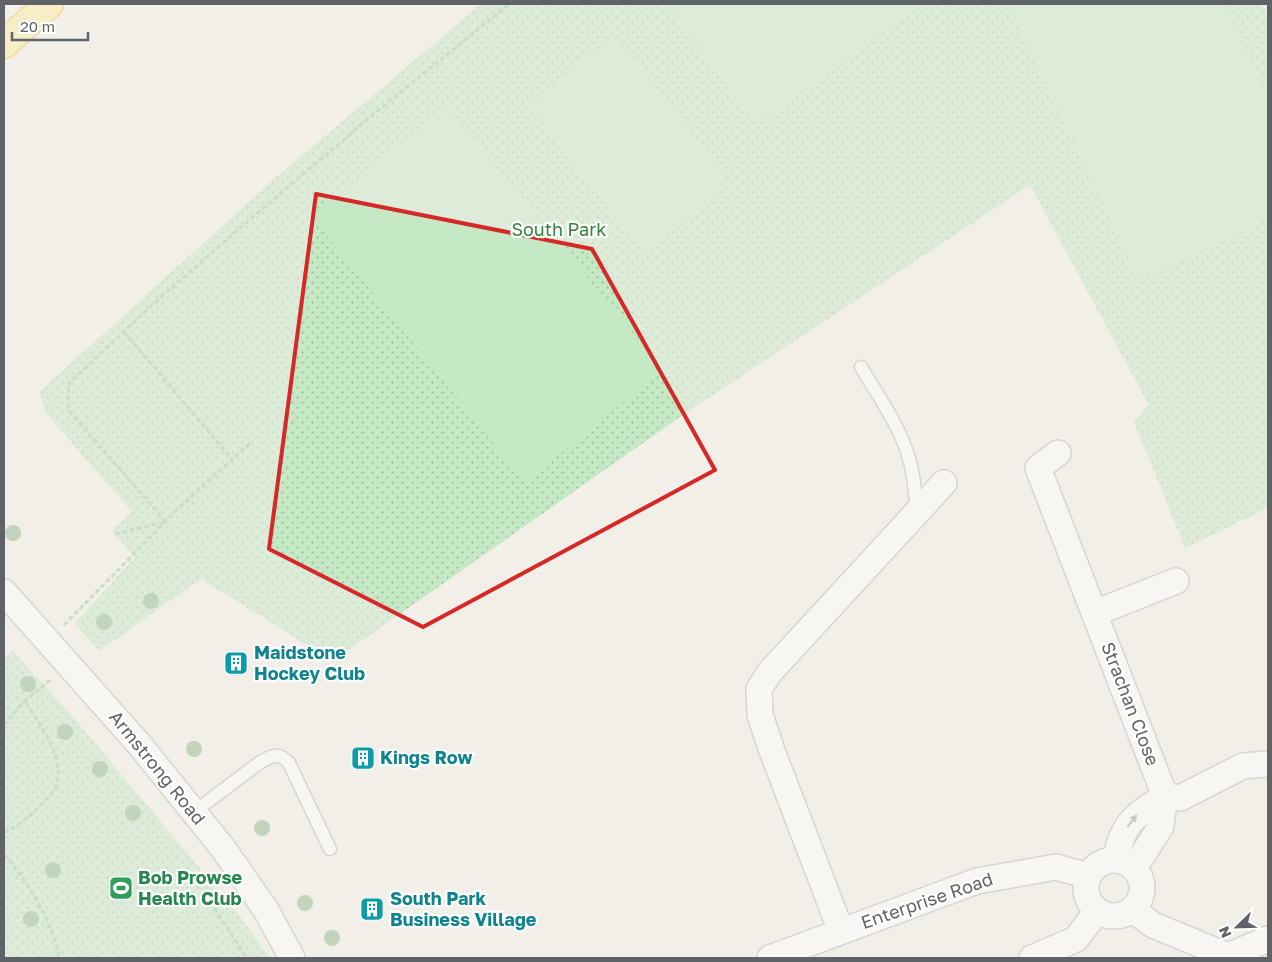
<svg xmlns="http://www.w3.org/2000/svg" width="1272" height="962" font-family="'Golos Text',sans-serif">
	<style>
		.green { fill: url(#green-dots) }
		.pitch { fill: #c5e8c5 }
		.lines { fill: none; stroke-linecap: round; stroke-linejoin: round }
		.service-casing { stroke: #b5b8bc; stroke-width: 15 }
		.minor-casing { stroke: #b5b8bc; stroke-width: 28 }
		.trunk-casing { stroke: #f9ab00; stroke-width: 30 }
		.path { stroke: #9cc7a9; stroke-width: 3; stroke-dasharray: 5 2.5; stroke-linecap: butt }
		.service { stroke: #fff; stroke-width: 12 }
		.minor { stroke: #fff; stroke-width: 25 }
		.trunk { stroke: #feeaa1; stroke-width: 28 }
		.tree { fill: #89b387 }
		.oneway { fill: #979a9d }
		.marked { fill: none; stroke: #d62828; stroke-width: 4; stroke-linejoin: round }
		.labels { text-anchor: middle; stroke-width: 4.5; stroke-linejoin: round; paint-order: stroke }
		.park-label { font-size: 18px; fill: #348238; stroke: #fff }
		.culture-label { font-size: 18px; font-weight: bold; fill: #0d838f; stroke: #fff; text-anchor: start }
		.street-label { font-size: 18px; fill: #5f6368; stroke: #fff }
		.leisure-label { font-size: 18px; font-weight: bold; fill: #27864d; stroke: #fff; text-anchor: start }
	</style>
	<defs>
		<pattern id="green-dots" width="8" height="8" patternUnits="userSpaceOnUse" patternTransform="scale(1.25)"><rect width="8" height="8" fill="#c5e8c5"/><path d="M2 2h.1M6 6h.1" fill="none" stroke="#a3c0a4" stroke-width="1.8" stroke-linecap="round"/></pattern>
	</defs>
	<rect width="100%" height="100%" fill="#f1efe8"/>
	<g class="green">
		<path d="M481,4H1263L1268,14V508L1185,548L1134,422L1149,405L1030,185L677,419L333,661L201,579L99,651L75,623L135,557L112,531L132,512L46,413L39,392L273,180Z"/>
		<path d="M13,651L80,725L242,919L270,958H4V659Z"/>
	</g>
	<g class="pitch">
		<path d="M666,4H920L756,126Z"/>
		<path d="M1008,4H1223L1268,96V219L1139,281Z"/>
		<path d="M615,34L731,184L643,253L528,105Z"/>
		<path d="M446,106L663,370L525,482L312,217Z"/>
	</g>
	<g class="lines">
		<g class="service-casing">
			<g id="service">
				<path d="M861,367C877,394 897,422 907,452C914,472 915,492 917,513"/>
				<path d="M194,812L259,763C271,756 278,751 289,763L330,849"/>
			</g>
		</g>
		<g class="minor-casing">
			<g id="minor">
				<path d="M1058,453L1038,468L1165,796L1180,798L1243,766L1268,764"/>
				<path d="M4,592L138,743L222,847L266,910L292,958"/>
				<path d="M1095,613L1176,581"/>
				<path d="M1116,859C1122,822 1136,815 1165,796"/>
				<circle cx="1114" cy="888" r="28"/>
				<path d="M1133,867L1142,856L1161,826L1165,796"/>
				<path d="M1133,910L1153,925L1228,956L1268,939"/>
				<path d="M841,931L771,748L760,715L759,689L770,672L944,483"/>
				<path d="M770,958L977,881L1056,867L1088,876"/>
				<path d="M1032,958L1076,939L1097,911"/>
			</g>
		</g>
		<g class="trunk-casing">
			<path id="trunk" d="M4,44L49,4"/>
		</g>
		<g class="path">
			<path d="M124,332L232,459"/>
			<path d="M115,534L166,522L69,411L68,396L70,382L161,297L254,216L375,113L509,4"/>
			<path d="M64,625L179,508L251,442"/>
			<path d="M4,725L25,701L50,680"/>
			<path d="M4,833C19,825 32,815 43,803C48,797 55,792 57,784C65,755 39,725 25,701"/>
			<path d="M4,854C27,881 54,923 59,958"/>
			<path d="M210,902L247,958"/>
		</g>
		<use href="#service" class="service"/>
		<use href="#minor" class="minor"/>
		<use href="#trunk" class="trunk"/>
	</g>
	<g class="tree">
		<circle cx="13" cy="533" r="8"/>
		<circle cx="151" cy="601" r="8"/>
		<circle cx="104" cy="622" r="8"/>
		<circle cx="28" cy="684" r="8"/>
		<circle cx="65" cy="732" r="8"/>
		<circle cx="194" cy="749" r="8"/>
		<circle cx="100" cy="769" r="8"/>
		<circle cx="133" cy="813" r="8"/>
		<circle cx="262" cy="828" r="8"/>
		<circle cx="53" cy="870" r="8"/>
		<circle cx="305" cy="903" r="8"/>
		<circle cx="31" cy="919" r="8"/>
		<circle cx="332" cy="938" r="8"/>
	</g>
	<defs><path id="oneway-solid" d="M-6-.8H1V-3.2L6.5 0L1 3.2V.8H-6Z" transform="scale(1.25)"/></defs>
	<use class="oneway" href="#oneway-solid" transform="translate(1132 821) rotate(-52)"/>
	<path d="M0 0H1272V962H0ZM316,194L592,249L715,470L423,627L269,549Z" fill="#f1efe8" fill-opacity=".55" fill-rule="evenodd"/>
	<path class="marked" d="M316,194L592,249L715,470L423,627L269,549Z"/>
	<defs>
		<g id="building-square" transform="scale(1.25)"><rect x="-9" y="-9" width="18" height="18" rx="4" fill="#0f9aa8" stroke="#fff"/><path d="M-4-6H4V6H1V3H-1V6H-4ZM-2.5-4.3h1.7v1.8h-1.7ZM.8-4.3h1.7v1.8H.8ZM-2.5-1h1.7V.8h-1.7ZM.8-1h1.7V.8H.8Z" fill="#fff"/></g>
		<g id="stadium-square" transform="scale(1.25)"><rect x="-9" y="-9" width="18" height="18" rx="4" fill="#2e9e5b" stroke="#fff"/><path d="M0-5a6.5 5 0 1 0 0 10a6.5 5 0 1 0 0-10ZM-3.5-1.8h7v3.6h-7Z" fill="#fff"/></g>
	</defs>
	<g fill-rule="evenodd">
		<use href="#building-square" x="236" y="663"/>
		<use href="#building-square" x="363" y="758"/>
		<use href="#stadium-square" x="121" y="888"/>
		<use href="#building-square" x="372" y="909"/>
	</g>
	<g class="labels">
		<g class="park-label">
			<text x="559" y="236">South Park</text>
		</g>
		<g class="culture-label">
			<text x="254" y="659">Maidstone<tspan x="254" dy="21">Hockey Club</tspan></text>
			<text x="380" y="764">Kings Row</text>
			<text x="390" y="905">South Park<tspan x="390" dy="21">Business Village</tspan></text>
		</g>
		<g class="street-label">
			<text transform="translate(1130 704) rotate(69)" y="6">Strachan Close</text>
			<text transform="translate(157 768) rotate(51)" y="6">Armstrong Road</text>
			<text transform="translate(927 901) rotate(-19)" y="6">Enterprise Road</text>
		</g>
		<g class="leisure-label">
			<text x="138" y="884">Bob Prowse<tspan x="138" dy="21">Health Club</tspan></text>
		</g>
	</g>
	<rect width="1272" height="962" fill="none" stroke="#5f6368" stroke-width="10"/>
	<g transform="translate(1237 927) rotate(247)" stroke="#ffffff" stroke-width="4" paint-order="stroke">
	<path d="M0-4L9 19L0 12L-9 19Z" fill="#5f6368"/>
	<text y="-8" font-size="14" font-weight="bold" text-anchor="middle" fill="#5f6368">N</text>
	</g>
	<path d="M12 32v8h76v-8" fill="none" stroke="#5f6368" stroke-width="2.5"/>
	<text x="20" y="32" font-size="15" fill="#5f6368" stroke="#ffffff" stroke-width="4" paint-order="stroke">20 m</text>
</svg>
